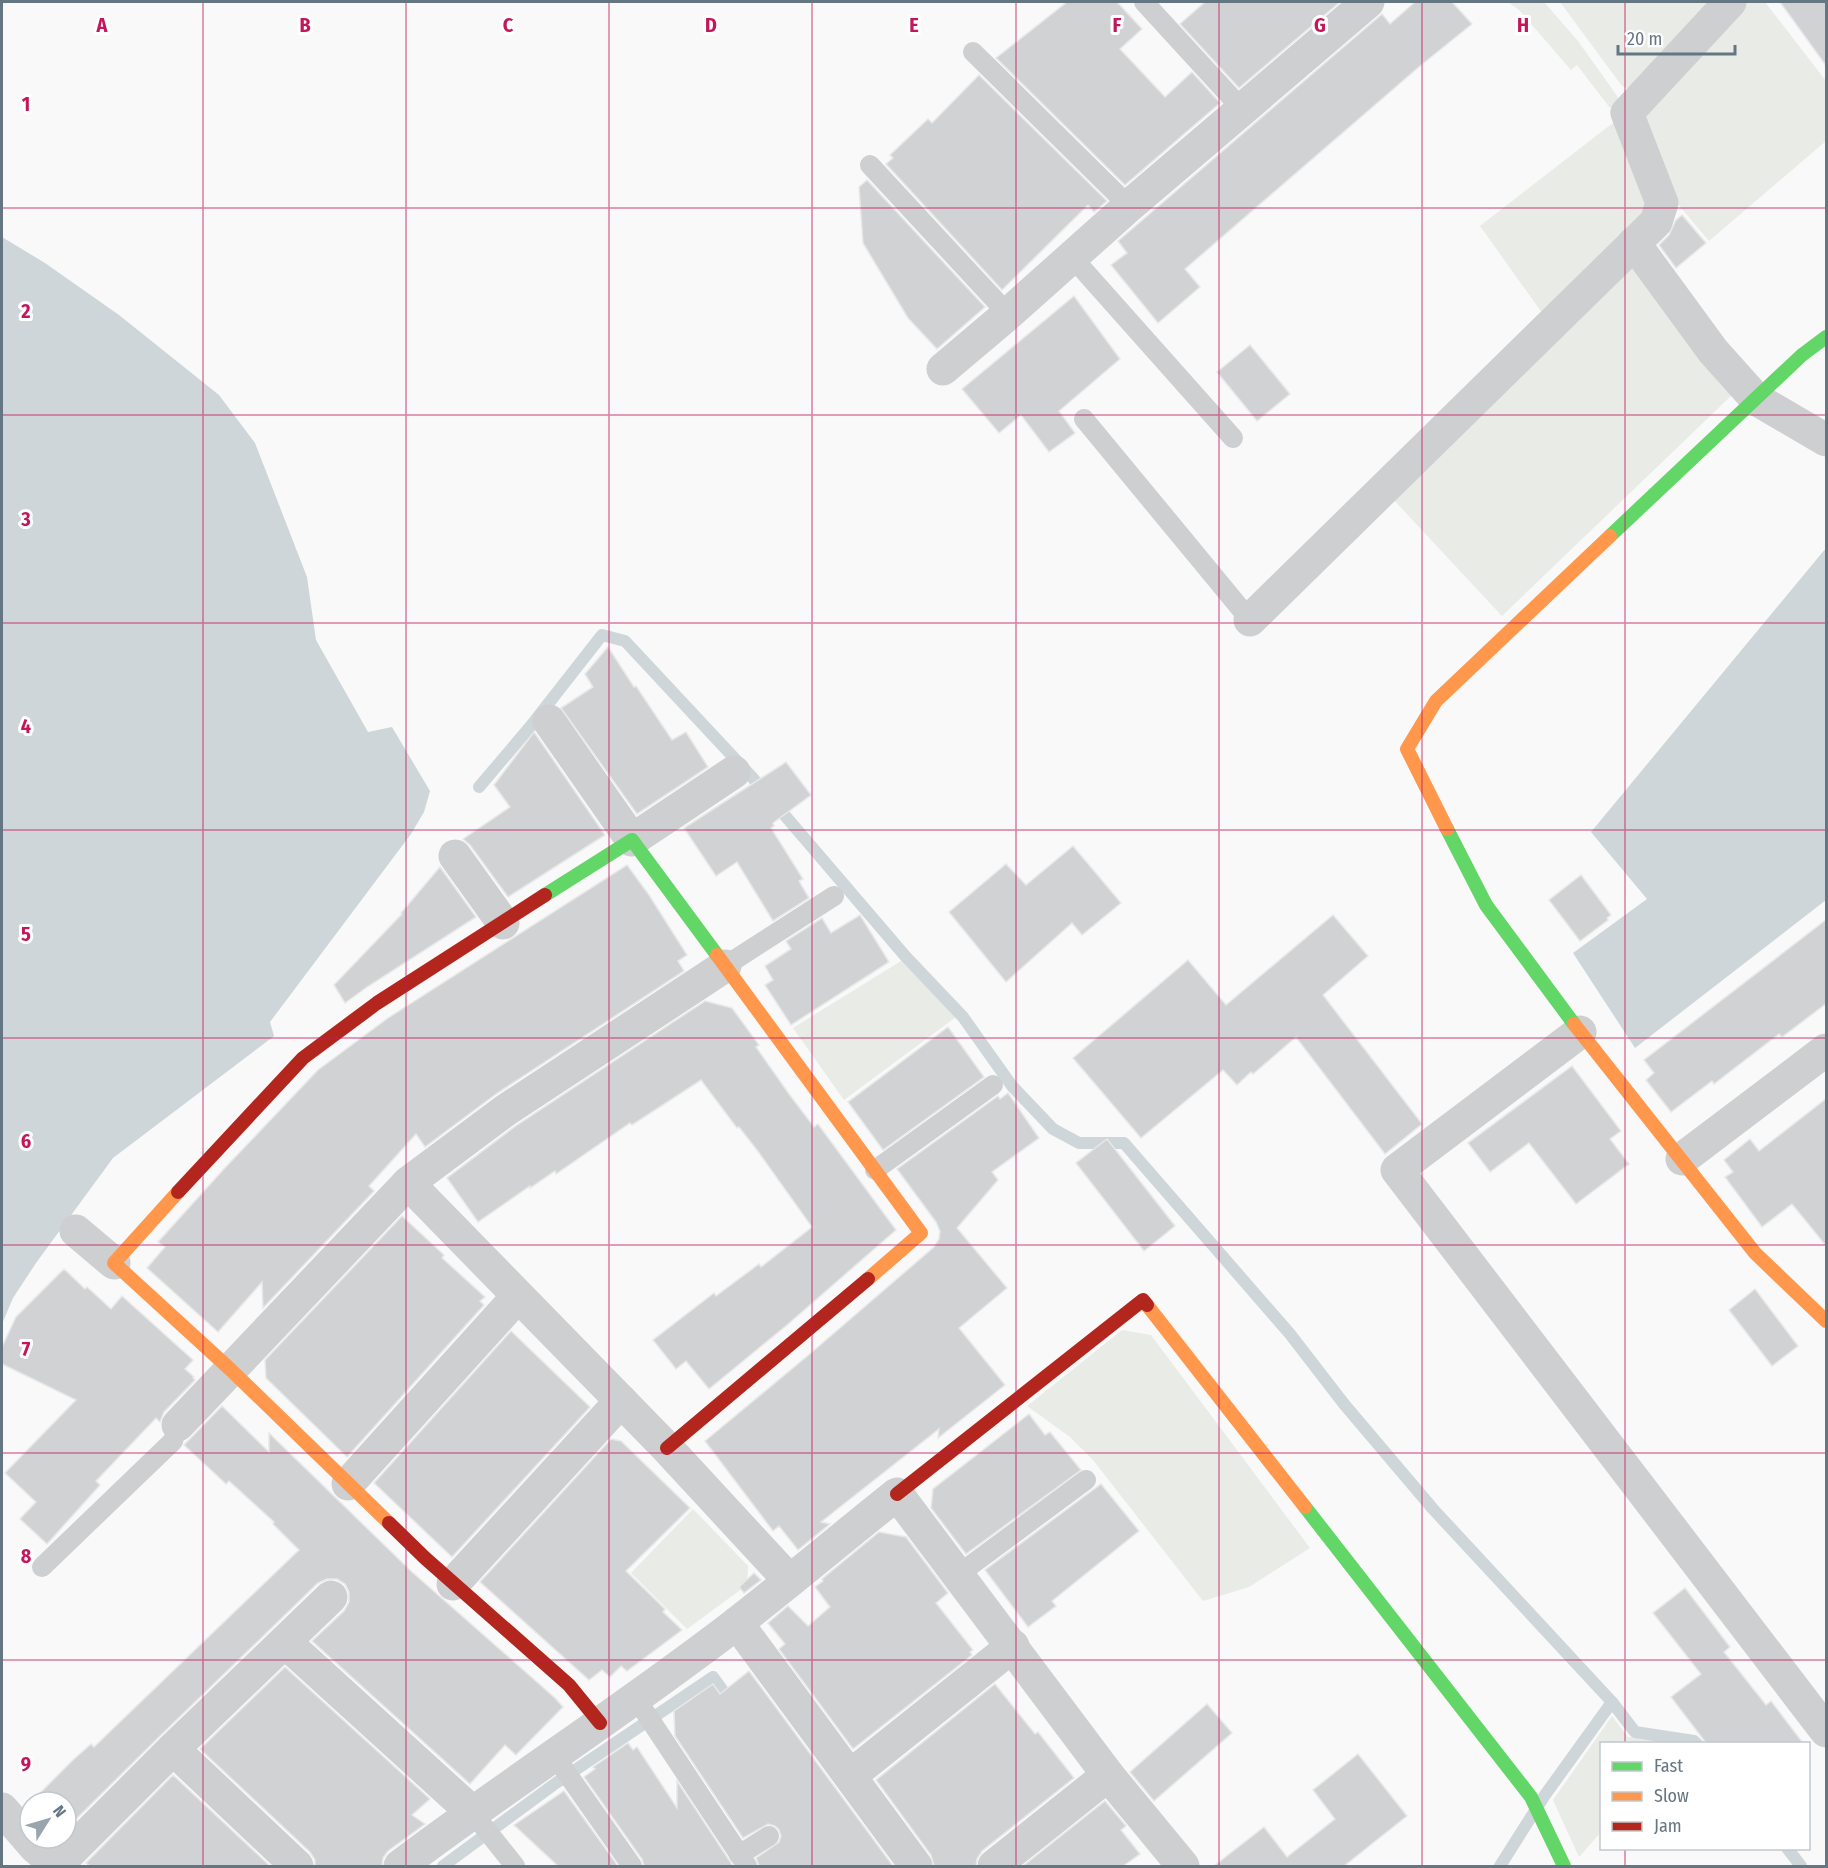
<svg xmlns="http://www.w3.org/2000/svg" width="1828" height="1868" font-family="'Fira Sans Condensed',sans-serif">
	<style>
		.green { fill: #e8ebe6 }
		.water { fill: #ced6d9 }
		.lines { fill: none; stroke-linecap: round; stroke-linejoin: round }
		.stream { stroke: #ced6d9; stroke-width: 12 }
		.building { fill: #d0d2d3; stroke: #e8e8e8; stroke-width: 1.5 }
		.lane { stroke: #cecfd0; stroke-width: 20 }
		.street { stroke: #cecfd0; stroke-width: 33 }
		.fast { stroke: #63d668; stroke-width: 14 }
		.slow { stroke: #ff974d; stroke-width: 14 }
		.jam { stroke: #b3261e; stroke-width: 14 }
		.grid { fill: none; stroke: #c2185b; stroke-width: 1.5; stroke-opacity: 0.55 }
		.grid-label { font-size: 20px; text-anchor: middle; font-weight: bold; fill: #c2185b; stroke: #fff; stroke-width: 6; stroke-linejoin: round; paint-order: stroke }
	</style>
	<rect width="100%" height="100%" fill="#f9f9f9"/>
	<g class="green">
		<path d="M1508,2H1544L1578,41L1620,100L1610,108L1577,65L1571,70L1519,10Z"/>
		<path d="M1560,2H1716L1629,89L1622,86Z"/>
		<path d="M1740,2H1765L1826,81V141L1709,241L1677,203L1643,119Z"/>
		<path d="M1614,122L1639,168L1647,212L1545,317L1480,226Z"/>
		<path d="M1637,262L1732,395L1502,616L1391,497Z"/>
		<path d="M901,961L956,1017L844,1100L793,1028Z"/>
		<path d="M1122,1330L1151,1335L1310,1548L1249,1587L1203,1601L1093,1460L1070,1437L1027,1406Z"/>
		<path d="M693,1509L748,1566L747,1585L687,1629L631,1573Z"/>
		<path d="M1612,1716L1628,1737L1683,1743L1602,1744L1601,1832L1579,1857L1553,1800Z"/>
	</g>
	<g class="water">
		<path d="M2,237L45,263L119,315L219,395L255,443L307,577L316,640L368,732L392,727L430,791L424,812L411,834L270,1022L274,1036L113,1158L36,1263L13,1298L2,1324Z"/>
		<path d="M1826,548V900L1635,1048L1573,953L1647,899L1591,832Z"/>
	</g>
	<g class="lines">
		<g class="stream">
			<path d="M479,787L530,727L602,635L625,641L751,776L906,957L963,1017L1012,1086L1053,1129L1079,1143H1124L1290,1334L1344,1404L1433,1509L1612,1702L1635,1732L1694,1741L1697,1744"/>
			<path d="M1787,1848L1801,1866"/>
			<path d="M443,1866L556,1783L713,1677L732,1703"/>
			<path d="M1500,1866L1545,1795L1612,1702"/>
		</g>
	</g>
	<g class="building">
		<path d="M1067,2H1117L1142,29L1120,49L1165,97L1192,72L1220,103L1125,185L996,58Z"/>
		<path d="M1205,2H1340L1239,88L1180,24Z"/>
		<path d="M1415,2H1452L1472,24L1420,66L1185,269L1200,287L1158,323L1111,265L1127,253L1118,241L1382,14L1390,24Z"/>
		<path d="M1780,2H1827V67Z"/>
		<path d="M979,75L1107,201L1094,212L1088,205L1002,290L886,164L893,158L890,155L928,119L932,123Z"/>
		<path d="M867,180L985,307L937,349L908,318L863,243L859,187Z"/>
		<path d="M1682,215L1706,243L1676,268L1659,245L1669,235L1676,220Z"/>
		<path d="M1074,296L1120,359L1059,411L1075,433L1049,452L1021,415L999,433L962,389Z"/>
		<path d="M1250,345L1290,394L1257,421L1217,372Z"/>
		<path d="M608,647L634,687L636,686L672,740L686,732L708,767L637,814L561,708L593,687L585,674Z"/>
		<path d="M534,732L605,835L508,897L470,845L463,839L510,807L494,785Z"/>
		<path d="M786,762L811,795L773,823L774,826L771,828L803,879L799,881L809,898L773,921L737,862L716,876L684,828Z"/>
		<path d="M1073,846L1121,903L1082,935L1072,923L1006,982L949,912L1006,864L1026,885Z"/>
		<path d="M627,865L649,895L687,955L678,961L684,971L496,1094L425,1147L416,1134L369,1186L374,1191L263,1308L262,1282L218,1332L147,1268L165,1247L158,1242L223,1170L318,1070L388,1018Z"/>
		<path d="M440,867L476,917L367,987L345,1003L334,985L402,914L401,913Z"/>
		<path d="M1581,875L1611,915L1607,918L1608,920L1580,941L1549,900Z"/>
		<path d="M860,915L889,962L791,1025L765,985L773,980L765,966L791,949L786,941L822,918L831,933Z"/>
		<path d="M1333,915L1368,956L1323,995L1422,1124L1385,1154L1296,1037L1253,1074L1251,1072L1237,1085L1223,1070L1141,1138L1073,1058L1188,960L1226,1005Z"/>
		<path d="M1827,919V1003L1782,1037L1779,1034L1714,1084L1712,1081L1671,1112L1646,1080L1654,1073L1644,1060Z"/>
		<path d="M705,1001L732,1008L759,1045L756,1047L789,1094L814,1127L818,1124L896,1230L787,1325L709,1389L686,1361L676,1369L653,1340L714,1293L716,1296L759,1264L761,1267L812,1227L757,1150L739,1127L737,1128L701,1080L632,1125L630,1123L556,1174L555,1171L530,1188V1186L478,1222L447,1178L517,1125Z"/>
		<path d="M948,1027L984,1077L883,1150L848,1102Z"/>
		<path d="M1572,1066L1621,1131L1610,1139L1629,1164L1576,1204L1529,1143L1490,1172L1468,1143Z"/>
		<path d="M1008,1093L1039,1138L992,1172L998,1180L957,1228L1007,1288L959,1328L1005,1385L938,1438L939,1429L821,1522L830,1524L798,1550L779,1526L773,1531L705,1441L811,1353L934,1247L939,1239L940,1231L936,1222L897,1169L998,1096L1000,1099Z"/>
		<path d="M1827,1098V1247L1792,1204L1762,1227L1725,1177L1733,1172L1724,1160L1750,1139L1759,1151Z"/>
		<path d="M1107,1139L1175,1226L1144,1251L1076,1163Z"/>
		<path d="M402,1216L444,1255L442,1258L485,1297L480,1301L484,1305L347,1457L266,1378L265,1360Z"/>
		<path d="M64,1269L85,1289L87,1287L111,1309L122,1296L193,1360L185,1369L194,1377L193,1378L195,1380L164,1412L160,1422L156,1418L96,1481L100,1485L47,1544L20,1519L36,1502L5,1473L76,1400L2,1364V1347L16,1317Z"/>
		<path d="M1755,1289L1798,1346L1772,1366L1729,1310Z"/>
		<path d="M511,1331L590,1407L452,1557L374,1483Z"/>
		<path d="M222,1406L269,1452V1433L412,1572L555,1698L563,1707L516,1755L505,1745L470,1784L312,1641L344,1611L349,1602V1592L345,1584L337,1579H327L318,1583L160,1736L66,1829V1802H31L73,1760L91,1744L94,1747L299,1550L273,1524L274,1522L229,1481L226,1484L184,1445Z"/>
		<path d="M1029,1414L1045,1435L1050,1432L1081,1470L966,1554L931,1508L933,1489Z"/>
		<path d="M611,1439L621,1441L690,1508L626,1571L665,1609L663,1612L682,1630L627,1671L621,1666L610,1677L602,1670L589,1680L480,1582Z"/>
		<path d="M1101,1484L1139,1531L1052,1601L1056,1606L1028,1627L985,1570Z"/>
		<path d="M879,1532L906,1537L948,1593L936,1603L973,1650L970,1652L972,1655L853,1749L779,1649L785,1644L768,1623L788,1606L808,1626L830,1607L815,1587L823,1581L822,1579Z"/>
		<path d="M754,1573L761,1580L744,1593L739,1587Z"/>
		<path d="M1685,1588L1730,1647L1724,1652L1766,1705L1771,1701L1803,1743H1706L1671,1697L1701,1674L1653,1613Z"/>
		<path d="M285,1667L430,1799L412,1815L425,1824L388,1851L383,1858L382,1866H315V1860L310,1852L200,1749Z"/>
		<path d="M749,1671L893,1866H759L756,1858L779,1842L781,1836L779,1830L775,1826L768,1824L743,1838L675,1736L674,1711L713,1684L720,1694Z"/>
		<path d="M995,1684L1035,1734L1038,1732L1074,1778L982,1851L977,1859L976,1866H934L931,1855L876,1780Z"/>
		<path d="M1207,1704L1232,1733L1154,1801L1130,1772Z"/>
		<path d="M628,1743L633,1750L637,1747L677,1808V1781L733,1866H644L642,1859L584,1777L595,1769L593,1767Z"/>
		<path d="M1358,1754L1407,1816L1344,1866H1214L1264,1827L1287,1857L1335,1819L1313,1790Z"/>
		<path d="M173,1775L270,1866H90L86,1863Z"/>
		<path d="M564,1791L618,1866H558L514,1825Z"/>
		<path d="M1105,1801L1126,1826L1121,1830L1140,1854L1123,1866H1023Z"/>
	</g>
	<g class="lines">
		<g class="lane">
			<path d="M1144,2L1242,109"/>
			<path d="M973,52L1129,206"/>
			<path d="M870,165L1008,314"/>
			<path d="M1072,257L1233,438"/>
			<path d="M1084,419L1250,620"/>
			<path d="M725,966L834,896"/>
			<path d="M875,1170L993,1085"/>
			<path d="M42,1567L173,1441L178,1425"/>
			<path d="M959,1574L1086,1480"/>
			<path d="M635,1697L747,1866"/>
			<path d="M554,1755L632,1866"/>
			<path d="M472,1812L515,1866"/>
			<path d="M739,1855L769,1836"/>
		</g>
		<g class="street">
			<path d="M1634,243L1713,351L1756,399L1826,440"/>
			<path d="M943,369L1008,314L1129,206L1368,2"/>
			<path d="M1250,620L1656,222L1662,203L1627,113L1730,2"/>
			<path d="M549,721L632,840L734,772"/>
			<path d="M455,856L503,923"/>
			<path d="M1580,1032L1397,1170L1826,1731"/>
			<path d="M1682,1159L1826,1050"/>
			<path d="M408,1183L667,1448L789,1580"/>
			<path d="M76,1231L114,1263"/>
			<path d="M178,1425L408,1183L506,1110L725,966"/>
			<path d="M348,1484L518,1296"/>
			<path d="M453,1584L621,1401"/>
			<path d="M737,1623L916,1866"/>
			<path d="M285,1642L472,1812"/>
			<path d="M173,1749L297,1866"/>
			<path d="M850,1776L1013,1646"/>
			<path d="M2,1809L35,1847L58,1866"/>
			<path d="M57,1865L173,1749L331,1597"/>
			<path d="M400,1866C510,1783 627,1708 737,1623C791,1581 843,1537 897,1494L1108,1775L1183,1866"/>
			<path d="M994,1866L1108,1775"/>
		</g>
		<g class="fast">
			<path d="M1610,536L1802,355L1826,337"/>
			<path d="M1447,829L1486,905L1574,1024"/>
			<path d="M545,895L632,840L717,955"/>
			<path d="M1305,1507L1531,1797L1564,1866"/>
		</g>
		<g class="slow">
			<path d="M1447,829L1407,749L1436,701L1610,536"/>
			<path d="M717,955L921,1233L868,1279"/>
			<path d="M1574,1024L1755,1253L1826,1321"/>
			<path d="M178,1192L114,1263L231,1370L389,1523"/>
			<path d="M1147,1305L1305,1507"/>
		</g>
		<g class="jam">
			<path d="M178,1192L303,1058L377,1003L545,895"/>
			<path d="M667,1448L868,1279"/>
			<path d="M897,1494L1143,1300L1147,1305"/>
			<path d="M389,1523L425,1558L569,1685L600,1723"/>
		</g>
	</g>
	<path class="grid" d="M203,2V1866M406,2V1866M609,2V1866M812,2V1866M1016,2V1866M1219,2V1866M1422,2V1866M1625,2V1744M2,208H1826M2,415H1826M2,623H1826M2,830H1826M2,1038H1826M2,1245H1826M2,1453H1826M2,1660H1826M1625,1848V1866"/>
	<g class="grid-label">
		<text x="102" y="32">A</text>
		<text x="305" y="32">B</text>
		<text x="508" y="32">C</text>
		<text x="711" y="32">D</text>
		<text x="914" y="32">E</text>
		<text x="1117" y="32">F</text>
		<text x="1320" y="32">G</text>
		<text x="1523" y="32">H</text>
		<text x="26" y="111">1</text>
		<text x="26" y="318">2</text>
		<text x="26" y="526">3</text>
		<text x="26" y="733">4</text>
		<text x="26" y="941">5</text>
		<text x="26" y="1148">6</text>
		<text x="26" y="1356">7</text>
		<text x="26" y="1563">8</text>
		<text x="26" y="1771">9</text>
	</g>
	<rect width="1828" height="1868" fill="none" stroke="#657683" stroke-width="6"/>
	<rect x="1600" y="1742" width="210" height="108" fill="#ffffff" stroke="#c1c8cd" stroke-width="1.5"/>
	<rect x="1612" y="1762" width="30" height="9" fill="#63d668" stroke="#c1c8cd" stroke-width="1.5"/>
	<text x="1654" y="1772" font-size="18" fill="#657683">Fast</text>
	<rect x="1612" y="1792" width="30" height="9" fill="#ff974d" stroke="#c1c8cd" stroke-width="1.5"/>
	<text x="1654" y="1802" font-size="18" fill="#657683">Slow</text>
	<rect x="1612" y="1822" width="30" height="9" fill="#b3261e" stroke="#c1c8cd" stroke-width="1.5"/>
	<text x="1654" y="1832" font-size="18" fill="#657683">Jam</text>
	<g transform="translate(48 1820) rotate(53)"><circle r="28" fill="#ffffff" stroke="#c1c8cd" stroke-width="1.5"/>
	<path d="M0-4.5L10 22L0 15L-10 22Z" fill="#99a4ac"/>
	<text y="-9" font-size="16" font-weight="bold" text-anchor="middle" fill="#657683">N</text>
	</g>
	<path d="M1618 45v9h117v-9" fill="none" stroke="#657683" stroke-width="3"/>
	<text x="1627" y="45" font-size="18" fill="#657683" stroke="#ffffff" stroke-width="4.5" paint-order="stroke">20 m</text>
</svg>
